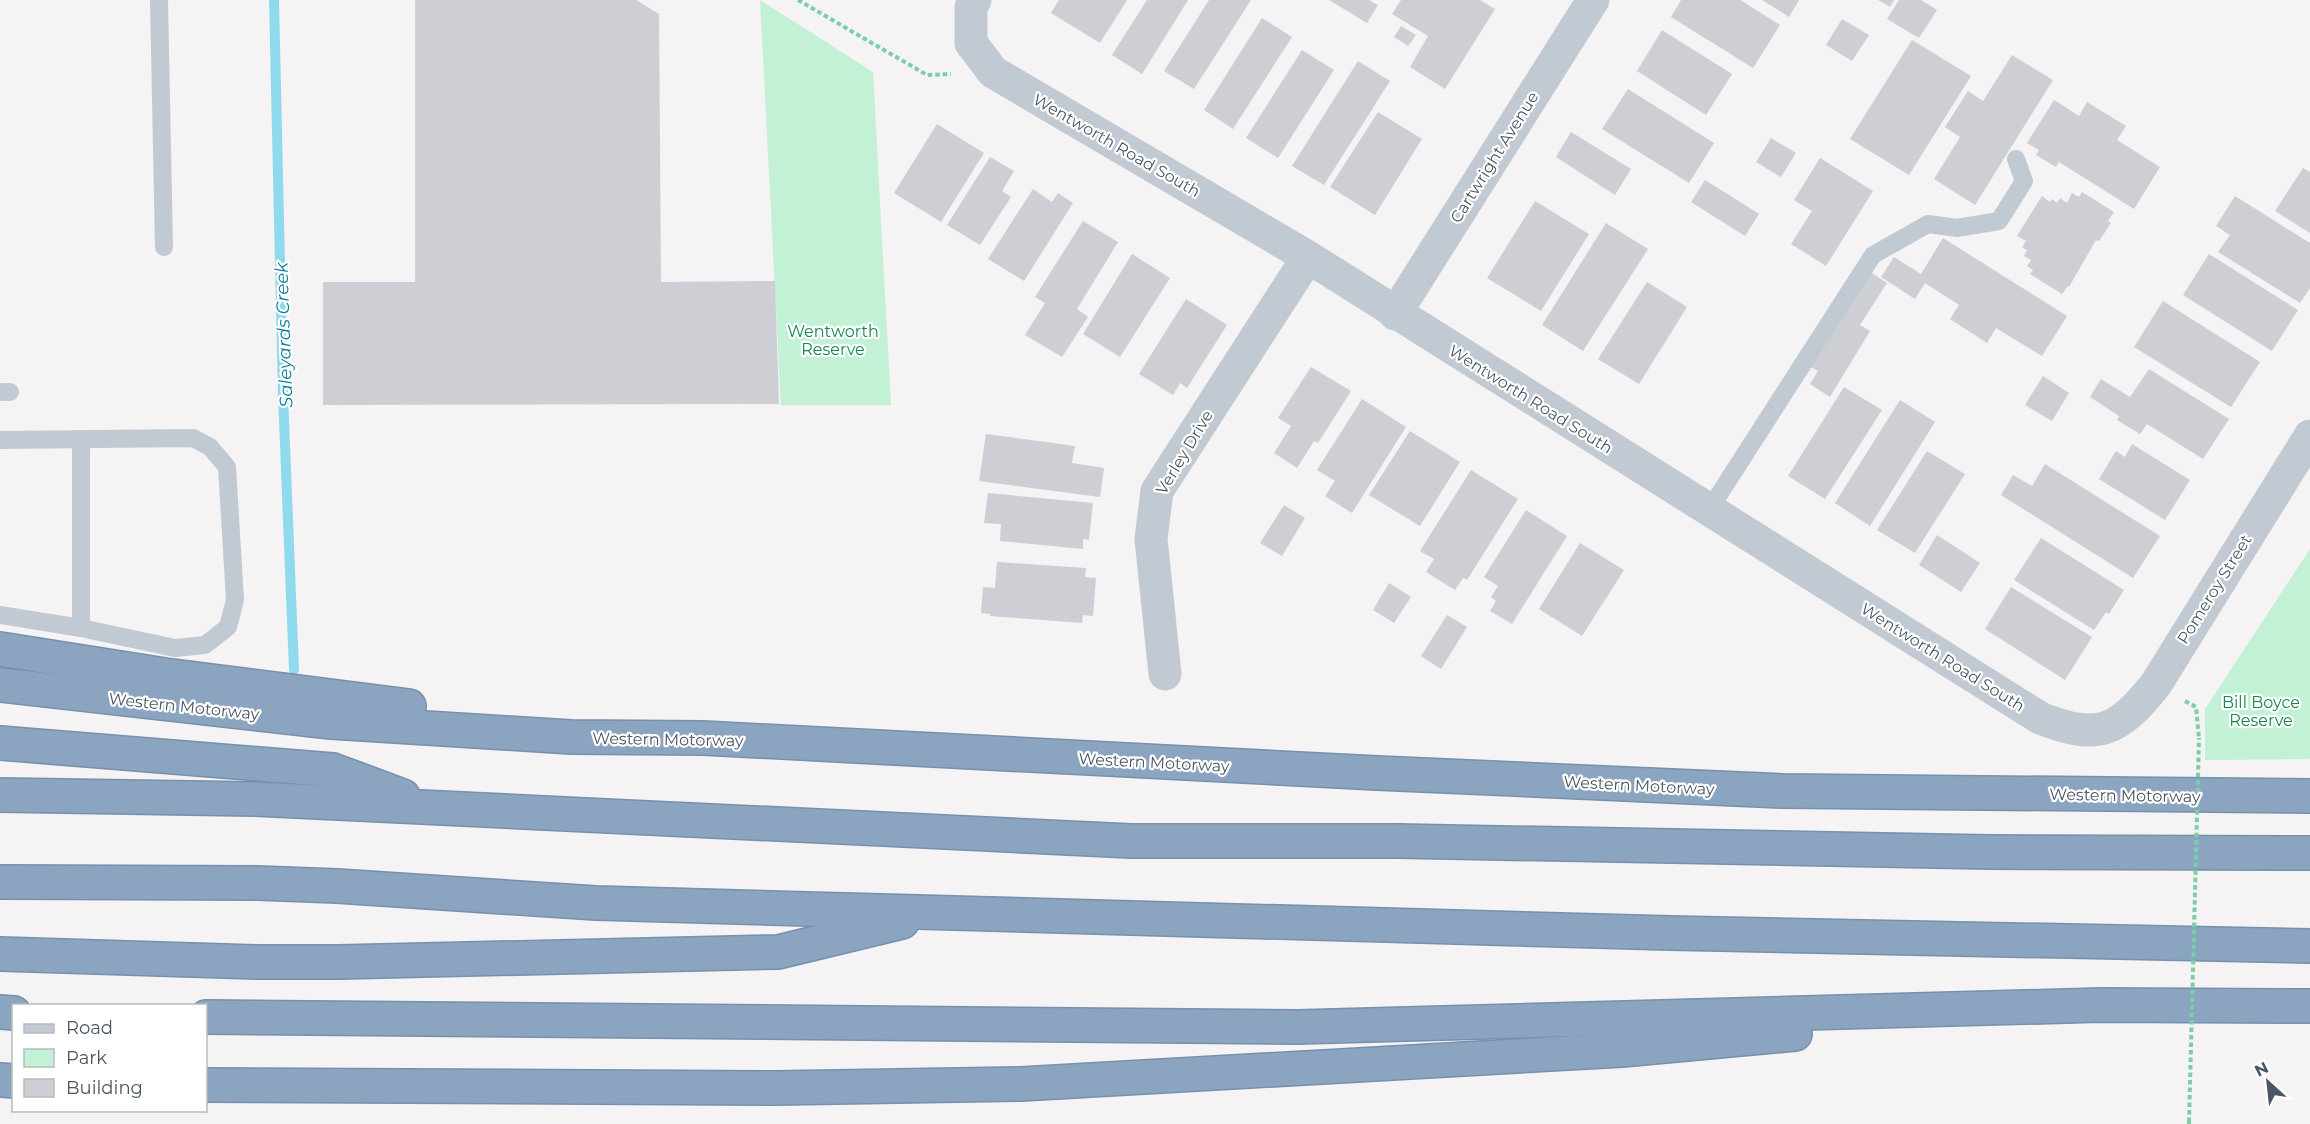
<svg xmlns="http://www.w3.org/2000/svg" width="2310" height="1124" font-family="Montserrat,sans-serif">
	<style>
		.green { fill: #c3f1d5 }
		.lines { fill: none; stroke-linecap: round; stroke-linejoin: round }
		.stream { stroke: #90daee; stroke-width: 10 }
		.building { fill: #cdcfd5 }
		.highway-casing { stroke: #7690ad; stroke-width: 36 }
		.path { stroke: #7ad0a6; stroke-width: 4; stroke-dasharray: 4.5 3; stroke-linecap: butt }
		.lane { stroke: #c1cad2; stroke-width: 18 }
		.street { stroke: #c1cad2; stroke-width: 33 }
		.highway { stroke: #8ba5c1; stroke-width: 33 }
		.path-bridge { stroke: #7ad0a6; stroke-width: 4; stroke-dasharray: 4.5 3; stroke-linecap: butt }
		.labels { text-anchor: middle; stroke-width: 4.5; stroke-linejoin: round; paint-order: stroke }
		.street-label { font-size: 16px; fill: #4a5661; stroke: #fff }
		.park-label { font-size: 16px; fill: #17864f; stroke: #fff }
		.water-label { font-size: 18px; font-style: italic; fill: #0c7c9b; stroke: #fff }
	</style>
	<rect width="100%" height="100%" fill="#f5f3f3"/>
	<g class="green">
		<path d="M760,0L873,72L891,405H781Z"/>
		<path d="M2310,549V759L2205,760V709Z"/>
	</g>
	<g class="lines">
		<path class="stream" d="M274,0L283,395L294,670"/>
	</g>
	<g class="building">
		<path d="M415,0H636L659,14L661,282L775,281L779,404L323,405V282H415Z"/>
		<path d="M1059,0H1127L1100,43L1051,13Z"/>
		<path d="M1147,0H1188L1142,74L1112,55Z"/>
		<path d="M1209,0H1251L1194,89L1164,71Z"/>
		<path d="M1329,0H1369L1378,5L1367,23Z"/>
		<path d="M1401,0H1480L1495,9L1445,89L1410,67L1428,36L1392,14Z"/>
		<path d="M1681,0H1740L1780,25L1753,68L1671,17Z"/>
		<path d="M1762,0H1799L1789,17Z"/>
		<path d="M1878,0H1894L1890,7Z"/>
		<path d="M1899,0H1921L1937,10L1919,38L1887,19Z"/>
		<path d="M1262,18L1292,37L1233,129L1204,110Z"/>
		<path d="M1842,19L1869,35L1852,61L1826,45Z"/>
		<path d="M1401,26L1416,35L1408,46L1394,37Z"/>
		<path d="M1662,30L1732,74L1706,115L1637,71Z"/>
		<path d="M1912,40L1971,76L1909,175L1850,139Z"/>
		<path d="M1302,50L1334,70L1278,158L1246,138Z"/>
		<path d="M2012,55L2053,80L1975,205L1934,179L1960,137L1945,127L1968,91L1983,101Z"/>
		<path d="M1358,61L1390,81L1324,185L1292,166Z"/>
		<path d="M1628,89L1714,143L1689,183L1602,129Z"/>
		<path d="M2054,100L2079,116L2087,102L2126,126L2117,140L2160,167L2134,209L2059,162L2056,167L2036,155L2039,150L2027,143Z"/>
		<path d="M1378,112L1422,139L1375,215L1330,187Z"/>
		<path d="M937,124L984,153L941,222L894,193Z"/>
		<path d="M1571,132L1631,169L1615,195L1556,157Z"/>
		<path d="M1771,138L1796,153L1781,177L1756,162Z"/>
		<path d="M990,157L1014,171L1002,191L1011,197L980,245L947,225Z"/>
		<path d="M1820,158L1873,191L1826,266L1791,244L1812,211L1794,200Z"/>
		<path d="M2303,168L2310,172V233L2275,211Z"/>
		<path d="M1705,180L1759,214L1745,236L1691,202Z"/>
		<path d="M1033,189L1052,202L1058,193L1073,203L1024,281L988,259Z"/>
		<path d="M2082,192L2114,212L2108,221L2111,223L2099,241L2096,240L2069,287L2068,286L2062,294L2030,274L2033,270L2027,266L2031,260L2024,256L2027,250L2022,247L2026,241L2017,236L2042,196L2050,202L2052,199L2057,203L2060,198L2067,203L2072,193L2079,197Z"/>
		<path d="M2235,196L2310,243V288L2300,303L2218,252L2230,235L2216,226Z"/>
		<path d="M1535,201L1589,234L1541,311L1487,278Z"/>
		<path d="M1083,221L1118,242L1077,309L1088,317L1062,357L1025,335L1045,303L1035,297Z"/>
		<path d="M1606,223L1648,249L1583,351L1542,325Z"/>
		<path d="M1943,238L2067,316L2042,356L1996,328L1987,343L1950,319L1959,305L1925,283L1915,299L1881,277L1894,257L1921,274Z"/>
		<path d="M1132,254L1170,278L1120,357L1083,334Z"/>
		<path d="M2209,254L2298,310L2272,351L2183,295Z"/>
		<path d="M1869,271L1887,283L1860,325L1870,331L1830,397L1810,384L1818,371L1809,366Z"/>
		<path d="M1647,282L1687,307L1639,384L1598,359Z"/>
		<path d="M1186,299L1227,325L1187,388L1180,383L1173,395L1139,374Z"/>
		<path d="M2163,301L2260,362L2231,407L2134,347Z"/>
		<path d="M1311,367L1351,391L1318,443L1314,441L1297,468L1274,453L1291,426L1278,418Z"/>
		<path d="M2149,369L2229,419L2203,459L2147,424L2140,434L2117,420L2119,416L2090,397L2101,379L2130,397Z"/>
		<path d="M2043,376L2069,393L2052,421L2025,405Z"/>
		<path d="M1844,387L1882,410L1825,499L1788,476Z"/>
		<path d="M1362,399L1406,427L1352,513L1325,496L1335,481L1317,470Z"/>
		<path d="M1900,400L1935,422L1870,526L1835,503Z"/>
		<path d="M1410,431L1460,462L1420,526L1369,495Z"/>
		<path d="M986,434L1075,446L1072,463L1104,468L1100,497L979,481Z"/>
		<path d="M2132,444L2190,480L2165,520L2099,479L2116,451L2125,457Z"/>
		<path d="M1927,451L1965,474L1915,553L1877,530Z"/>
		<path d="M2045,464L2160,536L2133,578L2001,495L2013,475L2032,486Z"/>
		<path d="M1471,470L1518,499L1467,580L1463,578L1455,590L1426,572L1434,559L1420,551Z"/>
		<path d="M988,493L1093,503L1089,540L1083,539V549L1000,541L1001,524L984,523Z"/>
		<path d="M1284,505L1305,518L1282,556L1260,543Z"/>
		<path d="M1526,510L1567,536L1512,624L1490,611L1496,601L1491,597L1498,586L1484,577Z"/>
		<path d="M1937,535L1980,563L1961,592L1919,565Z"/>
		<path d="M2041,538L2124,590L2109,614L2106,612L2094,630L2014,580Z"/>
		<path d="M1580,543L1624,570L1582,636L1539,609Z"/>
		<path d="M997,562L1086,568L1085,577L1096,578L1093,616L1083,615L1082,623L990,616V614L981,613L983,587L995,588Z"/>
		<path d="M1389,583L1411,597L1394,623L1373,610Z"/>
		<path d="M2011,587L2092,637L2065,680L1985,629Z"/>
		<path d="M1447,615L1467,627L1441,669L1421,656Z"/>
	</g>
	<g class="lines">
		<g class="highway-casing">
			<g id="highway">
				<path d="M0,649L165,675L409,706"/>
				<path d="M0,685L331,722L571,737L703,738L1377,773L1783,791L2310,796"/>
				<path d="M0,743L333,770L403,796"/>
				<path d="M0,795L254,799L1131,841H1397L1989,852L2310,853"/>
				<path d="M0,882L257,883L337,886L596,903L1670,933L2310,946"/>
				<path d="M0,954L258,962H339L778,952L902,922"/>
				<path d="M0,1012L14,1013"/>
				<path d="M206,1017L1297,1027L2101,1005L2310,1006"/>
				<path d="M0,1080L14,1081"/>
				<path d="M206,1085L776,1088L1021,1084L1622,1050L1795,1034"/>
			</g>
		</g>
		<g class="path">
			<path d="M798,0L927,75L951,74"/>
			<path d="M2185,701L2196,707L2199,738"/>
			<path d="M2189,1124V1122"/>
		</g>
		<g class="lane">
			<path d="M159,0L164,247"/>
			<path d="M0,392H10"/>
			<path d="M81,439V628"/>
			<path d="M0,440L193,438L210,447L227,467L235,600L228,627L205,645L175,648L81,628L0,615"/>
			<path d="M1709,510L1873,255L1928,224L1957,228L1999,221L2024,181L2016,159"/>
		</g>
		<g class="street">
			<path d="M975,0L971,7V43L993,72L1308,257L2040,718C2098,741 2118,732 2156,684L2310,436"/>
			<path d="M1395,314L1593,0"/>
			<path d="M1165,674L1151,539L1157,491L1308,257"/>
		</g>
		<use href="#highway" class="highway"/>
		<path class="path-bridge" d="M2189,1122L2199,738"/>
	</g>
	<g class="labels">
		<g class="street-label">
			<text transform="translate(1117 145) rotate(30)" y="6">Wentworth Road South</text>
			<text transform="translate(1494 157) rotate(-58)" y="6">Cartwright Avenue</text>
			<text transform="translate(1531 399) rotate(32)" y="6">Wentworth Road South</text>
			<text transform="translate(1184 452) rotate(-59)" y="6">Verley Drive</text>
			<text transform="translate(2214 589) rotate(-58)" y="6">Pomeroy Street</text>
			<text transform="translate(1943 657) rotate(32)" y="6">Wentworth Road South</text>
			<text transform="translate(184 706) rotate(6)" y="6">Western Motorway</text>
			<text transform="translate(668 739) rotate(1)" y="6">Western Motorway</text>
			<text transform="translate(1154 762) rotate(3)" y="6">Western Motorway</text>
			<text transform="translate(1639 785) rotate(3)" y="6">Western Motorway</text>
			<text transform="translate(2125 795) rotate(1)" y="6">Western Motorway</text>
		</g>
		<g class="park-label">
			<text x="833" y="337">Wentworth<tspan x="833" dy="18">Reserve</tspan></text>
			<text x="2261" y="708">Bill Boyce<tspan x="2261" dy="18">Reserve</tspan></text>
		</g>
		<g class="water-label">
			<text transform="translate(284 335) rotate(-92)" y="6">Saleyards Creek</text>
		</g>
	</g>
	<rect x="12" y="1004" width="195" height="108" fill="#ffffff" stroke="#b7bbc0" stroke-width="1.5"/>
	<rect x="24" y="1024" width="30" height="9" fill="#c1cad2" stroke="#b7bbc0" stroke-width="1.5"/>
	<text x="66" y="1034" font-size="18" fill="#4a5661">Road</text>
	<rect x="24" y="1049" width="30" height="18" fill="#c3f1d5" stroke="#b7bbc0" stroke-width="1.5"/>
	<text x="66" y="1064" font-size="18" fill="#4a5661">Park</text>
	<rect x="24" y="1079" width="30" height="18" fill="#cdcfd5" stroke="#b7bbc0" stroke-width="1.5"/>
	<text x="66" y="1094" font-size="18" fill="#4a5661">Building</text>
	<g transform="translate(2268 1082) rotate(333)" stroke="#ffffff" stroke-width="4.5" paint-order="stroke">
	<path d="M0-4.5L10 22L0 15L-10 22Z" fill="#4a5661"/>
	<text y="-9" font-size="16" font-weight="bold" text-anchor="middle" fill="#4a5661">N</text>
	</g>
</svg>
